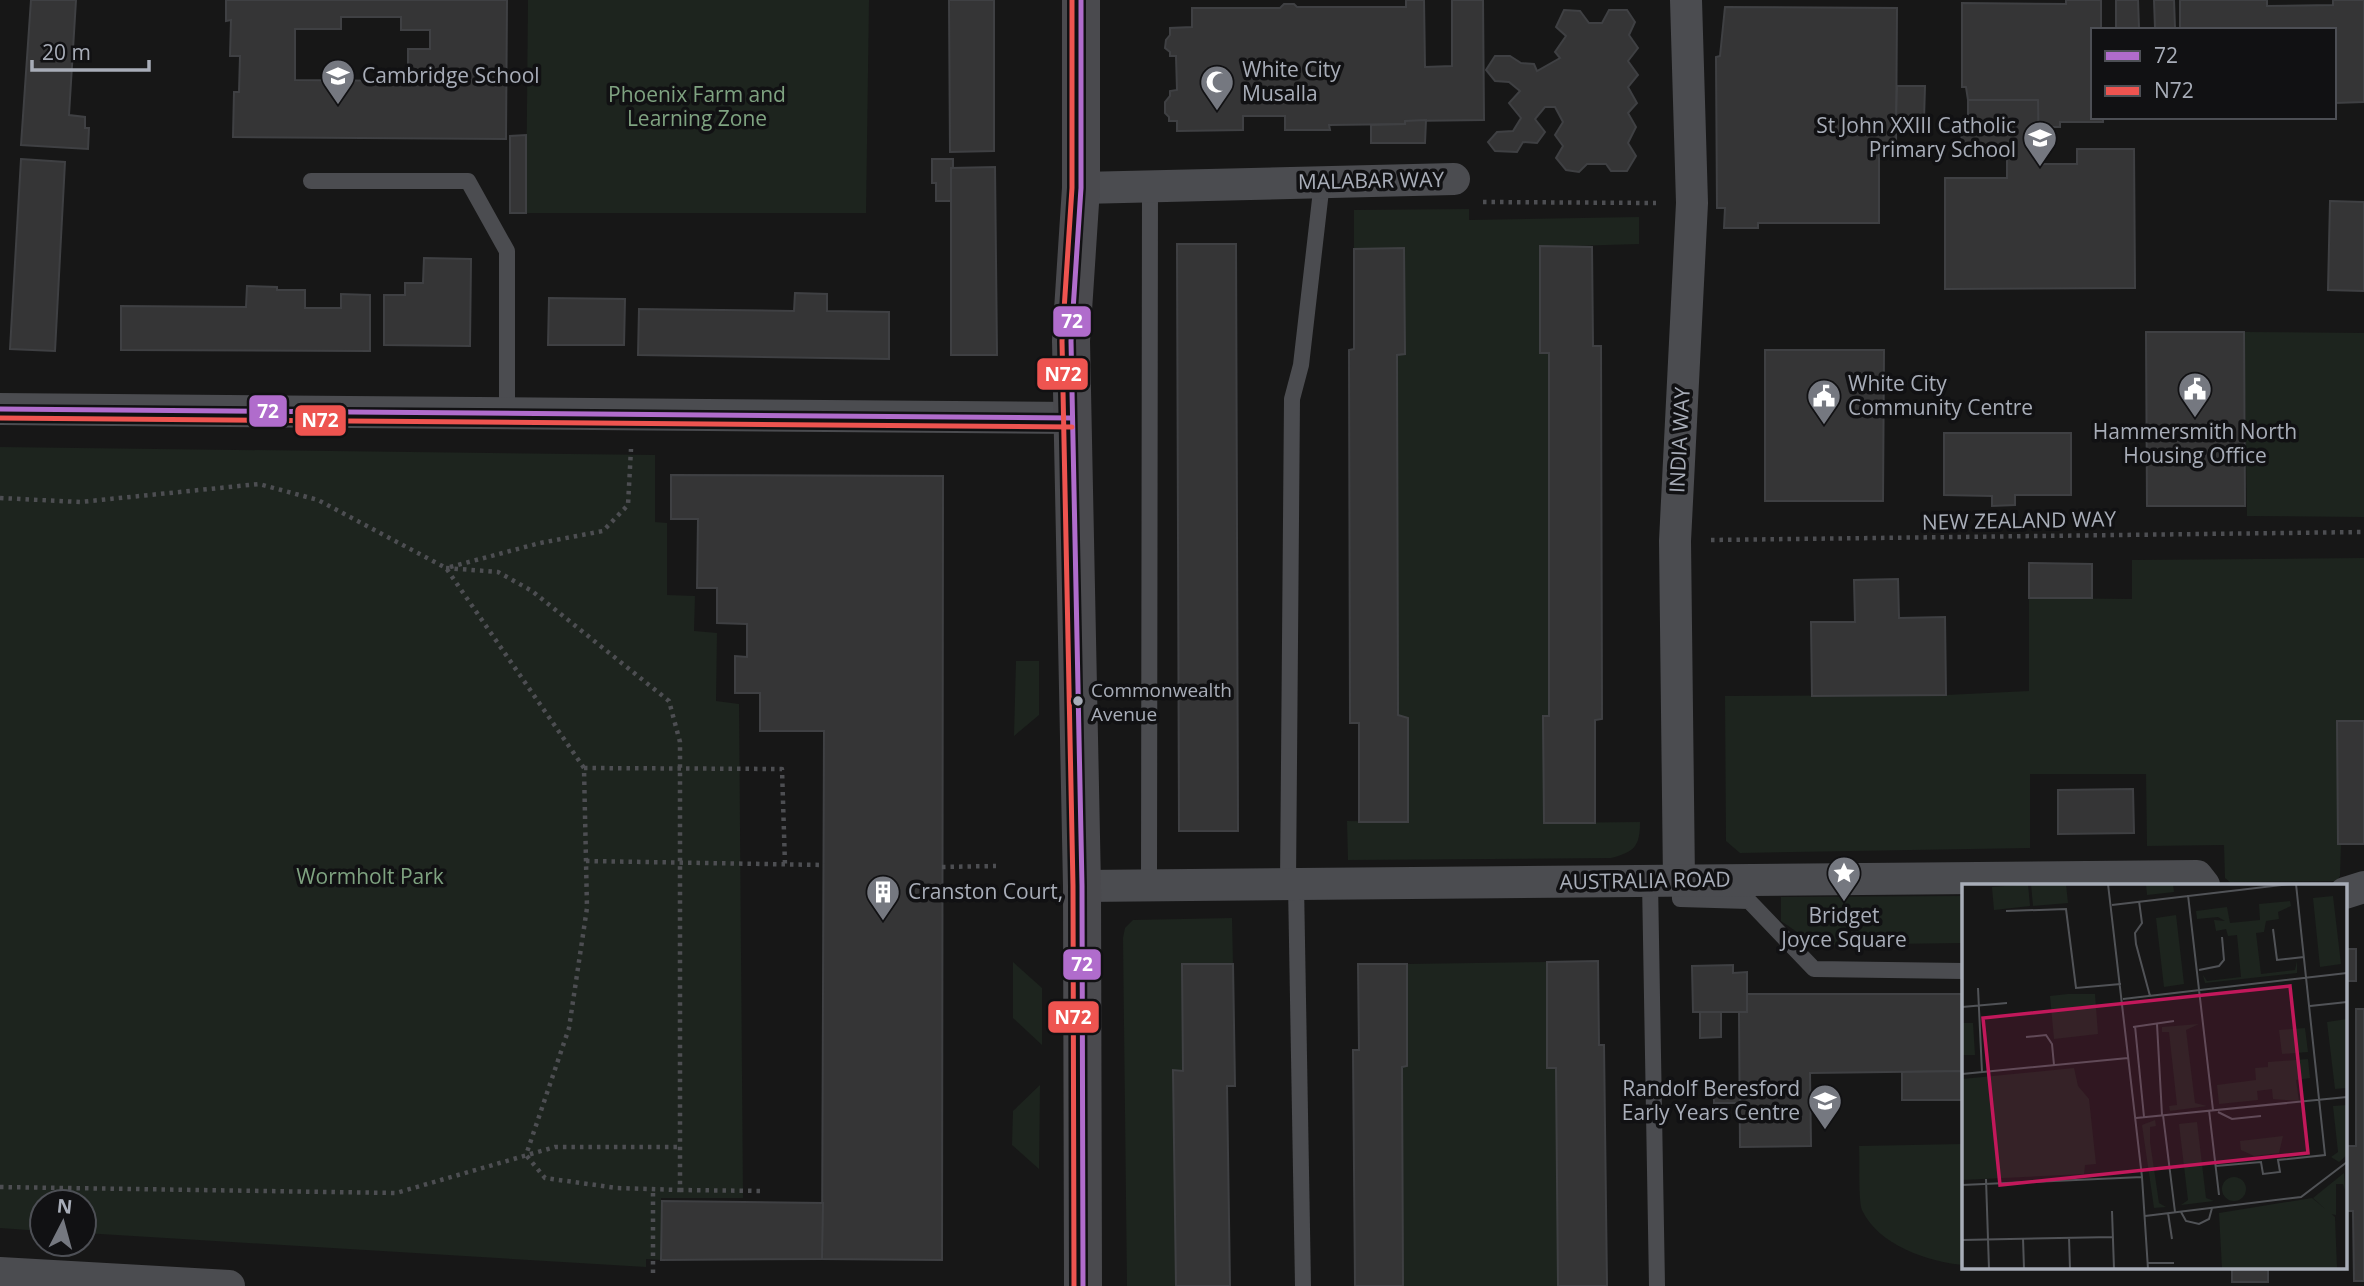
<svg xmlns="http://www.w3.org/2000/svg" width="2364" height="1286" font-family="'Open Sans',sans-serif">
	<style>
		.green { fill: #1d241e }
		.building { fill: #353536; stroke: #3f4043; stroke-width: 2; fill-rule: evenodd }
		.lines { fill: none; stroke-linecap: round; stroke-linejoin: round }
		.path { stroke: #4d4e52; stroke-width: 4.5; stroke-dasharray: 3.5 5; stroke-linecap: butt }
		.lane { stroke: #4b4c50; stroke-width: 16 }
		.street { stroke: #4b4c50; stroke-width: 32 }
		.secondary { stroke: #4a4a4e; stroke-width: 38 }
		.bus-1-casing { stroke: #111113; stroke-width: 10 }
		.bus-2-casing { stroke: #111113; stroke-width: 10 }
		.bus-1 { stroke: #b06ccc; stroke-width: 5 }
		.bus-2 { stroke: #ee5450; stroke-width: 5 }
		.bus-dot { fill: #a8adb8; stroke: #111113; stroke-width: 2.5 }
		.labels { text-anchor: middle; stroke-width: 7; stroke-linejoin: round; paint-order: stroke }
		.bus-label { font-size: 19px; fill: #a8adb8; stroke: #111113; text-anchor: start }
		.poi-label { font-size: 21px; fill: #a8adb8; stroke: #111113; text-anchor: start }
		.park-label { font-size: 21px; fill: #7fa381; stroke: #111113 }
		.street-label { font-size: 21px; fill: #a8adb8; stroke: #111113 }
		.inset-road { fill: none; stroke: #515357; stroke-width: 2 }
		.view { fill: #c2185b; fill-opacity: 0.15; stroke: #c2185b; stroke-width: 3.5 }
		.inset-edge { fill: none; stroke: #a8adb8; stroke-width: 3.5 }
		.line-badge { stroke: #111113; stroke-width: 2.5 }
		.badge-label { font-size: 19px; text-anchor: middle; font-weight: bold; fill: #fff }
	</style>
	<rect width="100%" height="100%" fill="#171717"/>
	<g class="green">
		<path d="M528,0H869L866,213H526Z"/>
		<path d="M1469,209V220L1639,217V244L1540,247V352L1549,353V716H1543L1544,823L1640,822C1640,847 1634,852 1611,858L1348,860L1347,821L1407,822L1398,715L1397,355L1405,354L1404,248L1354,249V210Z"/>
		<path d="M2244,332L2364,333V517L2247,516Z"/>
		<path d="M0,447L655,455V522L667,523V595L695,596L694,631L717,633L716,701L739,704L743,1198H661V1260L646,1259V1267L84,1233V1202H42V1231L0,1228Z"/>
		<path d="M2364,558V721L2337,722L2338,844H2341L2340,876L2337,881L2230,882L2225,878L2224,845L2147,846L2146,774H2030V848L1740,853L1726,841L1725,696L1946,695L2029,691V598L2132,599V560Z"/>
		<path d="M1016,661H1039V715L1014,736Z"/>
		<path d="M1963,896V943L1816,945L1781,921V897Z"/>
		<path d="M1232,918L1233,964L1182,965L1183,1071H1173L1176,1286H1127L1123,938L1125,928L1133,920Z"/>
		<path d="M1013,962L1042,988V1045L1013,1018Z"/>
		<path d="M1547,962V1067L1556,1068L1558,1286H1403L1402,1067L1407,1066V964Z"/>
		<path d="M1040,1085L1039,1169L1012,1145L1013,1111Z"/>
		<path d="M1963,1144V1265C1929,1262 1878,1245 1862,1210C1858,1200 1860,1159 1859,1146Z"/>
		<path d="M1977,1267H2143L2011,1270Z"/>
	</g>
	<g class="building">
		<path d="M31,0H76L69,115L85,117V128H89L88,149L21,145Z"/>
		<path d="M226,0H507L506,139L233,137L234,92H239L240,56H230L231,20L226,21ZM341,17H401V30H430V49H408V81L295,80V29H341Z"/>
		<path d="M949,0H994V151L950,152Z"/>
		<path d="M1406,0H1424L1425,67L1452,66V0H1483L1484,120L1405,121V124L1329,125L1330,130H1285V116H1243V130L1177,131V121H1169V117L1165,113V102L1170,96V91L1177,90L1176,56H1170V52L1165,48L1166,40L1170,35V28L1192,27V8H1280L1284,4H1294L1297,7H1406Z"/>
		<path d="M2066,0H2101V30H2093V117H2103V122H2060V127H2038V100H1968L1966,87H1962V3L2066,4Z"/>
		<path d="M2116,0H2138L2139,28H2180V30H2116Z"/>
		<path d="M2154,0H2174L2175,28H2155Z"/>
		<path d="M2180,0H2267V6L2333,5V0H2364V102L2335,103L2334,30H2180Z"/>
		<path d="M1725,7L1897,8L1896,151H1879V223H1758V228H1724L1725,208H1717L1716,57L1720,56Z"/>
		<path d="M1564,10L1580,11L1589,23H1602L1609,10H1627L1635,22L1629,35L1638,48L1628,61L1638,75L1628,87L1637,103L1628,113L1636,127L1628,143L1636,156L1627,171H1611L1606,164H1587L1579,172L1566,170L1556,158L1563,146L1555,135L1563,122L1555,107H1545L1535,119L1545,132L1537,143L1523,142L1517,152L1495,151L1488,142L1497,132L1513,131L1521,118L1509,103L1520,91L1509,82L1495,81L1486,70L1495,56H1510L1521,63L1534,64L1537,71L1560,58L1555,52L1566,36L1556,27Z"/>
		<path d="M1897,86H1925L1924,119H1896Z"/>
		<path d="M1968,100H2038L2039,164H2077V149H2134L2135,288L1945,289V178H2007V146H1961L1962,126H1968Z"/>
		<path d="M1426,120L1425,143H1371V125L1405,124V121Z"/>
		<path d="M526,135V213H510V136Z"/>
		<path d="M21,159L65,162L55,351L10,349Z"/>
		<path d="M932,159H953V168H951V201H936V183H932Z"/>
		<path d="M995,167L997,355H951V168Z"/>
		<path d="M2330,201L2364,202V291L2328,290Z"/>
		<path d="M1177,244H1236L1238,831H1179Z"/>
		<path d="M1540,246L1592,247L1593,346H1601L1602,719L1595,720V823H1544L1543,716H1549V353H1540Z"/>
		<path d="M1404,248L1405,354L1397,355L1398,715L1408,718V822H1359V723H1350L1349,350L1354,349V249Z"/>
		<path d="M424,258L471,259L470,346L384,345V295H405V283H423Z"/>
		<path d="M247,286L277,287V290H305V308H341V294L370,295V351L121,350V306L246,307Z"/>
		<path d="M795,293L827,294V311L889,312V359L638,355L639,309L794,311Z"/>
		<path d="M549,298L625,299L624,345H548Z"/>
		<path d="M2146,332H2244L2245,506H2147Z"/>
		<path d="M1765,350H1884L1883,501H1765Z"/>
		<path d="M1944,433H2071V495H2015V505L1992,506V496L1944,495Z"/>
		<path d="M671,475L943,476L942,1260L822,1259L824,731H760V693H735V656L747,657V624L717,623V588H697L698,519H671Z"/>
		<path d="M2029,563L2092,564V598H2029Z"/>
		<path d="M1898,579L1899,618L1945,617L1946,695L1812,696L1811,622H1855L1854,580Z"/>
		<path d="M2337,721H2364V844H2338Z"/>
		<path d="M2133,789L2134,833L2058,834V790Z"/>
		<rect x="2345" y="949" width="11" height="32"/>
		<path d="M1598,961L1599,1045H1604L1607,1286H1558L1556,1068H1547V962Z"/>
		<path d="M1182,964H1233L1235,1086H1227L1230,1286H1176L1173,1070L1183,1071Z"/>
		<path d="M1358,964H1407V1066L1402,1067L1403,1286H1355L1353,1050H1359Z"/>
		<path d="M1733,965V973L1747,972V1012H1693L1692,966Z"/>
		<path d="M1747,994H1963V1071L1810,1073L1811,1146L1740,1147L1739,1012H1747Z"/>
		<path d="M2356,1009H2364V1281H2354L2353,1211H2345V1146H2356Z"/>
		<path d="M1700,1012H1721V1037L1700,1038Z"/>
		<path d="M1963,1071V1100H1902V1072Z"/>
		<path d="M1714,1085L1740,1086V1103H1714Z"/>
		<path d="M662,1201L823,1203L822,1259L661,1260Z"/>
		<path d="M2232,1267H2300V1268H2268V1282H2232Z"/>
	</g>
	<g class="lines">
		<g class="path">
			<path d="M1483,202L1656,203"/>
			<path d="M0,498L80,502L259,484L318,500L446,568L584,768L587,908L569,1028L526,1155"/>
			<path d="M1711,540L2364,532"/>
			<path d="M450,567L540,543L603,531L628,505L631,449"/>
			<path d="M446,568L498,572L532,591L669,701L680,742V1190L617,1188L545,1178L526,1155"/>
			<path d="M584,768L782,769L785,865"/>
			<path d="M586,861L824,865"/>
			<path d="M942,867L996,866"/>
			<path d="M0,1187L396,1193L555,1147H679"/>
			<path d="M680,1190L763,1191"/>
			<path d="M653,1273V1190"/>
		</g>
		<g class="lane">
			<path d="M311,181H468L507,251V413"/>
			<path d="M1650,881L1657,1286"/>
			<path d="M1679,881L1680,899L1749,901L1814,969L1963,971"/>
			<path d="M1288,884L1292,399L1301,365L1322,182"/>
			<path d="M1296,884L1303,1286"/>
			<path d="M1149,885L1150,186"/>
		</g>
		<g class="street">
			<path d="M1081,188L1454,179"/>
			<path d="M0,409L1072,418"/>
			<path d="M1679,881L1675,541L1692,203L1686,0"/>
			<path d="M1082,886L2197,876L2204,885"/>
			<path d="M2345,893L2364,887"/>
			<path d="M0,1273L229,1286"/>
		</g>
		<path class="secondary" d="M1081,0V188L1071,341L1082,886L1083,1286"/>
		<g class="bus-1-casing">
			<g id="bus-1">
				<path d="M1081,0V188L1071,341L1082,886L1083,1286"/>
				<path d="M0,409L1072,418"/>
			</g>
		</g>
		<g class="bus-2-casing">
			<g id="bus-2">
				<path d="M1072,0V188L1062,341L1073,886L1074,1286"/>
				<path d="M0,418L1072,427"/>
			</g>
		</g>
		<use href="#bus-1" class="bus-1"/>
		<use href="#bus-2" class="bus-2"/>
	</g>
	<defs>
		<g id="school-pin" transform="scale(1.75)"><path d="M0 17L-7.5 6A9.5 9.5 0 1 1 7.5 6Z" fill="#757880" stroke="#111113"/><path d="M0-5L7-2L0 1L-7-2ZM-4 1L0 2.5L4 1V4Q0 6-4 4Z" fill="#fff"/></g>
		<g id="mosque-pin" transform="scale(1.75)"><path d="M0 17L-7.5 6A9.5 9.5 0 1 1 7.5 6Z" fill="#757880" stroke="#111113"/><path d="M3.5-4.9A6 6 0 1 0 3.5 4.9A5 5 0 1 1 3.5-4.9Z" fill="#fff"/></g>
		<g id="civic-pin" transform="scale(1.75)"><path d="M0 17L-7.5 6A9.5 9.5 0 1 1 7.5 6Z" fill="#757880" stroke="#111113"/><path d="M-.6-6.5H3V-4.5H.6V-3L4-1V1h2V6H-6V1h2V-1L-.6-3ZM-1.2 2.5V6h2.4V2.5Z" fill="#fff"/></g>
		<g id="sight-pin" transform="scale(1.75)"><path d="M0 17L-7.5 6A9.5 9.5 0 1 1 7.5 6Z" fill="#757880" stroke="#111113"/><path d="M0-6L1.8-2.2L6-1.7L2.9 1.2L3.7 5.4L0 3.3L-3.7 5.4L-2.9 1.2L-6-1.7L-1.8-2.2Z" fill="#fff"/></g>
		<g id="building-pin" transform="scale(1.75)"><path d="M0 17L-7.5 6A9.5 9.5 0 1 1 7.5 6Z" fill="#757880" stroke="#111113"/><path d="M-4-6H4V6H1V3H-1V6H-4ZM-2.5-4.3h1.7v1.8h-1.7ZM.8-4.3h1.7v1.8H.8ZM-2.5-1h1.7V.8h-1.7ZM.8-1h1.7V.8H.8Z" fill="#fff"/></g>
	</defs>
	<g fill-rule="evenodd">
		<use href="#school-pin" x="338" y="76"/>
		<use href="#mosque-pin" x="1217" y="82"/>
		<use href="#school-pin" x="2040" y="138"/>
		<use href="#civic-pin" x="2195" y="389"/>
		<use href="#civic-pin" x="1824" y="396"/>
		<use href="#sight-pin" x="1844" y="873"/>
		<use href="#building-pin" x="883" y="892"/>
		<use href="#school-pin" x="1825" y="1101"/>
	</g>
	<circle class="bus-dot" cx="1078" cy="701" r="6"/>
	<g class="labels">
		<g class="bus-label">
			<text x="1091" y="697">Commonwealth<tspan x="1091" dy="24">Avenue</tspan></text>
		</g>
		<g class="poi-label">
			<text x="1242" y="77">White City<tspan x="1242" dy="24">Musalla</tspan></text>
			<text x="362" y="83">Cambridge School</text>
			<text x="2016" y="133" text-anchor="end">St John XXIII Catholic<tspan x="2016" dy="24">Primary School</tspan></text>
			<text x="1848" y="391">White City<tspan x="1848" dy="24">Community Centre</tspan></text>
			<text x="2195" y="439" text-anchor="middle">Hammersmith North<tspan x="2195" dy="24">Housing Office</tspan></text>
			<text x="908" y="899">Cranston Court,</text>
			<text x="1844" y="923" text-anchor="middle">Bridget<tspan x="1844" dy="24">Joyce Square</tspan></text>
			<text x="1800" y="1096" text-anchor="end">Randolf Beresford<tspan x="1800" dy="24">Early Years Centre</tspan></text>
		</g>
		<g class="park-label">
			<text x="697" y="102">Phoenix Farm and<tspan x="697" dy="24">Learning Zone</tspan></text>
			<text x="370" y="884">Wormholt Park</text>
		</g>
		<g class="street-label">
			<text transform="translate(1371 181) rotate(-1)" y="7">MALABAR WAY</text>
			<text transform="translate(1680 440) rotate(-87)" y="7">INDIA WAY</text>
			<text transform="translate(2019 521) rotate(-1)" y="7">NEW ZEALAND WAY</text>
			<text transform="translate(1645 881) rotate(-1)" y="7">AUSTRALIA ROAD</text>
		</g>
	</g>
	<g transform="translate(1962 884)">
		<rect width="385" height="385" fill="#171717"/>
		<path d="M66,0L68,22L32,26L30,3ZM69,0H104L106,19L71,22ZM184,0H211L212,8L185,11ZM371,12L379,80L358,83L351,14ZM328,17L329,22L316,28L317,35L304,37L302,48L294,49L299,90L333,86L335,77V89L243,99L241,91L245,97L279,93L275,51L266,52L264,45L254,47L252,36L263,37L256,33L235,35L234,27L265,23L268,39L298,36L297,20ZM214,31L222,100L202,103L194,34ZM106,110H133L136,150L92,155L88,112ZM385,135V204L373,205L365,138ZM0,139H11L13,171H0ZM237,140L224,146L233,219L245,222L208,227L207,222L215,221L207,148H200V143ZM343,144L346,168L320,170L317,146ZM346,175L348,194L334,196L337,217L311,215L310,205L295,207L296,216L257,220L255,201L294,196L293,184L306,183V178ZM112,184L116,202L127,215L134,280L123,281L122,290L0,296V195ZM385,221V271L377,278L369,273L376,268L371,222ZM193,236L194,242L188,243V258L197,319L204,323L192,324L180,241ZM235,238L244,314L252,317L219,321L226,316L217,240ZM321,252L317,269L292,272L279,266L278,257ZM382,289L383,306L381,300H374V331L369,330L351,314ZM260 305a12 12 0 1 1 24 0a12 12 0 1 1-24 0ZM350,314L373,333L375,385H260L257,329Z" fill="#1d241e"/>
		<path class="inset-road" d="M146,0L180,293L186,385M226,11L251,226M177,17L180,39L173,49L174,60L188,112M150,21L329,0M44,27L104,25L114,104L159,100M311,45L315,76L342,73M237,86L257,82L262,76L260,53M16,104L20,188M161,115L385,89M348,122L385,118M0,123L45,119M195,140L200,231M173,142L182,233M171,143L212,137M64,153L84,151L90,160L92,181M0,190L166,174M247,226L257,311M256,228L270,235L299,232M201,231L213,328M174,234L385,213M254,282L299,278L301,290L318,288L316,276L363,271L334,0M24,295L27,385M0,301L180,293M150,327L152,385M219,328L224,337L237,340L247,335L250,324M206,329L210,355M183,332L339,313L385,278M107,353L108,385M61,354L62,385M0,356L151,353M186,379H212"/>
		<path class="view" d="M328,102L346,269L38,301L21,134Z"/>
		<rect width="385" height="385" class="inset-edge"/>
	</g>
	<g class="line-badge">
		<rect x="1052" y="305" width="40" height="33" rx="7" fill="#b06ccc"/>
		<rect x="1036" y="357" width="53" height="34" rx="7" fill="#ee5450"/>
		<rect x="248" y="394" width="40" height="34" rx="7" fill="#b06ccc"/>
		<rect x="294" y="404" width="53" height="33" rx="7" fill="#ee5450"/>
		<rect x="1062" y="948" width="40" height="33" rx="7" fill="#b06ccc"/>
		<rect x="1047" y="1000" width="53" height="34" rx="7" fill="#ee5450"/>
	</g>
	<g class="badge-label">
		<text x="1072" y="328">72</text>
		<text x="1063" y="381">N72</text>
		<text x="268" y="418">72</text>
		<text x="320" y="427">N72</text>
		<text x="1082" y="971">72</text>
		<text x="1073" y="1024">N72</text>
	</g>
	<rect x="2091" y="28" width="245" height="91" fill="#111113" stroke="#4d4f55" stroke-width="2"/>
	<rect x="2105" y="51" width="35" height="10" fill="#b06ccc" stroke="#4d4f55" stroke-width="2"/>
	<text x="2154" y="63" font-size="21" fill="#a8adb8">72</text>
	<rect x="2105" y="86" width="35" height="10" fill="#ee5450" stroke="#4d4f55" stroke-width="2"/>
	<text x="2154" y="98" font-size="21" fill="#a8adb8">N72</text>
	<g transform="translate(63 1223) rotate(6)"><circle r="33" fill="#111113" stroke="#4d4f55" stroke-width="2"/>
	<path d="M0-5L12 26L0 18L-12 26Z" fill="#757880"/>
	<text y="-10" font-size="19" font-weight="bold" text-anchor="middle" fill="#a8adb8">N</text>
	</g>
	<path d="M32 60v10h117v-10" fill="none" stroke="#a8adb8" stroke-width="3.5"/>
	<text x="42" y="60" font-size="21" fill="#a8adb8" stroke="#111113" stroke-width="5" paint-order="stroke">20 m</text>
</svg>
